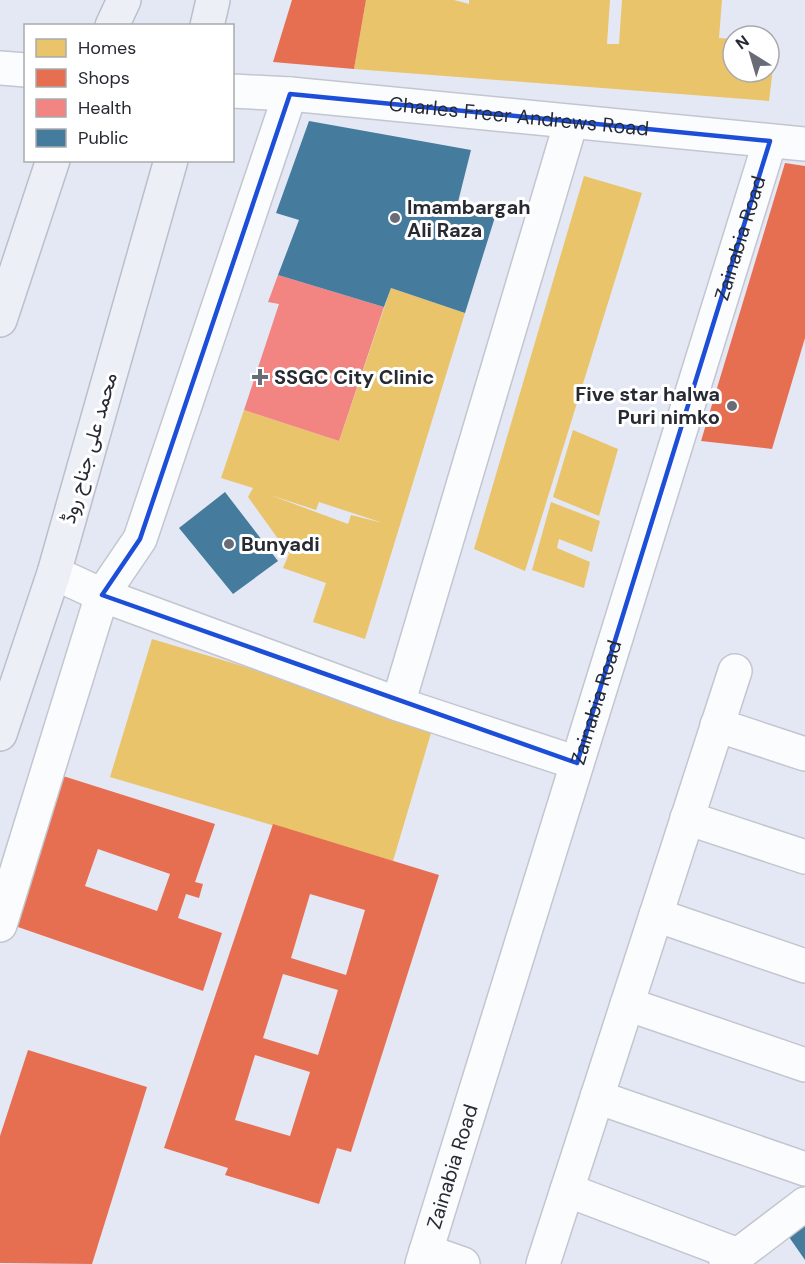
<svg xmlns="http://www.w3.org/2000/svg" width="805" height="1264" font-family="'DM Sans',Vazirmatn,sans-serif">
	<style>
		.homes { fill: #e9c46a; fill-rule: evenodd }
		.shops { fill: #e76f51; fill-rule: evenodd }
		.health { fill: #f28482 }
		.public { fill: #457b9d }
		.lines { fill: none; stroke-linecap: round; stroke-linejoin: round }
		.street-casing { stroke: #c3c6cf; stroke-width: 36 }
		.secondary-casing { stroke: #c3c6cf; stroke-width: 36 }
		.highway-casing { stroke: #babfca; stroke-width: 36 }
		.street { stroke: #fbfcfd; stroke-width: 33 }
		.secondary { stroke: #fbfcfd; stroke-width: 33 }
		.highway { stroke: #eceff6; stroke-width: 33 }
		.marked { fill: none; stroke: #1d4ed8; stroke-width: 4.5; stroke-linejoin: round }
		.poi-dot { fill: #696c76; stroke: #fff; stroke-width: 2 }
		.labels { text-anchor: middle; stroke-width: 6; stroke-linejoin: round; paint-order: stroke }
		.street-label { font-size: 20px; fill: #272a32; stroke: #fff }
		.poi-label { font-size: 20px; font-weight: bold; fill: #272a32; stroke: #fff; text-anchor: start }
	</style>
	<rect width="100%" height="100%" fill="#e4e8f4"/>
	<g class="homes">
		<path d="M366,0H454L469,4V0H610L607,44H619L622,0H722L719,38L733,39V72H769V42L776,43L769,101L354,69Z"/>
		<path d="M584,176L642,193L525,571L474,549Z"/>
		<path d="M391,288L465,313L365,639L313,622L326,583L283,568L289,554L248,497L253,488L221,478L244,410L339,441ZM270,495L316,510L319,502L383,523L351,515L348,524Z"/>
		<path d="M573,430L618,449L599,516L553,497Z"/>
		<path d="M551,502L600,521L592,552L559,539L557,548L590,562L584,588L532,570Z"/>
		<path d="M152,639L434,723L393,861L110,777Z"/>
	</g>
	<g class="shops">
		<path d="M292,0H366L354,69L273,62Z"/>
		<path d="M785,163L805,166V338L772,449L701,441Z"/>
		<path d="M63,776L215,824L195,882L203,884L199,898L186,894L178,918L222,933L203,991L15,926ZM98,849L170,874L157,911L85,886Z"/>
		<path d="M273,824L439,875L351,1152L337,1148L319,1204L225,1175L228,1168L164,1148ZM310,894L365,910L346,975L291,958ZM283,974L338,990L318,1055L263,1038ZM255,1055L310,1072L290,1136L235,1120Z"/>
		<path d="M28,1050L147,1087L92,1264L0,1263V1136Z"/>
	</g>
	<path class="health" d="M278,275L384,307L339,441L244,410L279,304L268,302Z"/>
	<g class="public">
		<path d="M309,121L471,150L457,206L495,217L465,313L391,288L384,307L278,275L299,220L276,213Z"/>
		<path d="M225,492L278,561L233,594L179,528Z"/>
		<path d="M805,1213V1260L782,1227Z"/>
	</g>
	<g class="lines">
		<g class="street-casing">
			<g id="street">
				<path d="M54,573L102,595L398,704L577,763"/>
				<path d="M398,704L571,122"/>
				<path d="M717,725L805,754"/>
				<path d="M687,818L805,857"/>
				<path d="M656,915L805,966"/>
				<path d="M0,925L102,595L140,539L290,94"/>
				<path d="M627,1004L805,1065"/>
				<path d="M597,1097L805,1169"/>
				<path d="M567,1190L738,1255"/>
				<path d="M426,1251L463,1264"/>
				<path d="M543,1264L735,671"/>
				<path d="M726,1264L805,1204"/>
			</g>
		</g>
		<g class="secondary-casing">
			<g id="secondary">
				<path d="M0,68L26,70"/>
				<path id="s1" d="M232,91L290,94L805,144"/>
				<path id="s2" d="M422,1264L770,141"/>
			</g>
		</g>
		<g class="highway-casing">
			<g id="highway">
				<path d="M112,26L124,0"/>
				<path d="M207,26L213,0"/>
				<path d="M0,320L53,160"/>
				<path d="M0,734L54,573L171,160"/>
			</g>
		</g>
		<use href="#street" class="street"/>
		<use href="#secondary" class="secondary"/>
		<use href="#highway" class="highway"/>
	</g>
	<path class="marked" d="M290,94L770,141L577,763L102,595L140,539Z"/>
	<g class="poi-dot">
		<circle cx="395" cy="218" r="6"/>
		<path d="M257 368h6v6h6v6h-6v6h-6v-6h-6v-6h6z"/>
		<circle cx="732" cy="406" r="6"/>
		<circle cx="229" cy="544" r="6"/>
	</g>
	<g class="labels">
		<g class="street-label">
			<text dy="7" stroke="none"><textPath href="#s1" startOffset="288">Charles Freer Andrews Road</textPath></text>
			<text dy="7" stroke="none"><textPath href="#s2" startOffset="1074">Zainabia Road</textPath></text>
			<text transform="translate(89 448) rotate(-74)" y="7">محمد علی جناح روڈ</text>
			<text dy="7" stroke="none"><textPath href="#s2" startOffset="588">Zainabia Road</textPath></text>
			<text dy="7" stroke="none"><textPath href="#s2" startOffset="102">Zainabia Road</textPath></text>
		</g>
		<g class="poi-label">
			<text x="407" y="214">Imambargah<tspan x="407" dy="23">Ali Raza</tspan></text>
			<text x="274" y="384">SSGC City Clinic</text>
			<text x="720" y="401" text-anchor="end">Five star halwa<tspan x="720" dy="23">Puri nimko</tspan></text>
			<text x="241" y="551">Bunyadi</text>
		</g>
	</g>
	<rect x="24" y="24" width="210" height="138" fill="#ffffff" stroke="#a9aaad" stroke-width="1.5"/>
	<rect x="36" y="39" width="30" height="18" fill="#e9c46a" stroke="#a9aaad" stroke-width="1.5"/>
	<text x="78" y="54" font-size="18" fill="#272a32">Homes</text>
	<rect x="36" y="69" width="30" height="18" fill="#e76f51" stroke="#a9aaad" stroke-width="1.5"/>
	<text x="78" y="84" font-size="18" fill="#272a32">Shops</text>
	<rect x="36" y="99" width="30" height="18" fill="#f28482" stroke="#a9aaad" stroke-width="1.5"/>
	<text x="78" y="114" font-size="18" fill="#272a32">Health</text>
	<rect x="36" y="129" width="30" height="18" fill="#457b9d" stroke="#a9aaad" stroke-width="1.5"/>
	<text x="78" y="144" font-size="18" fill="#272a32">Public</text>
	<g transform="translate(751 54) rotate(323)"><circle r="28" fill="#ffffff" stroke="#a9aaad" stroke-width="1.5"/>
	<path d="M0-4.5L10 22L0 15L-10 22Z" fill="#696c76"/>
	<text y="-9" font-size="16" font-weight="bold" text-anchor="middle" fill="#272a32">N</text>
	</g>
</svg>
